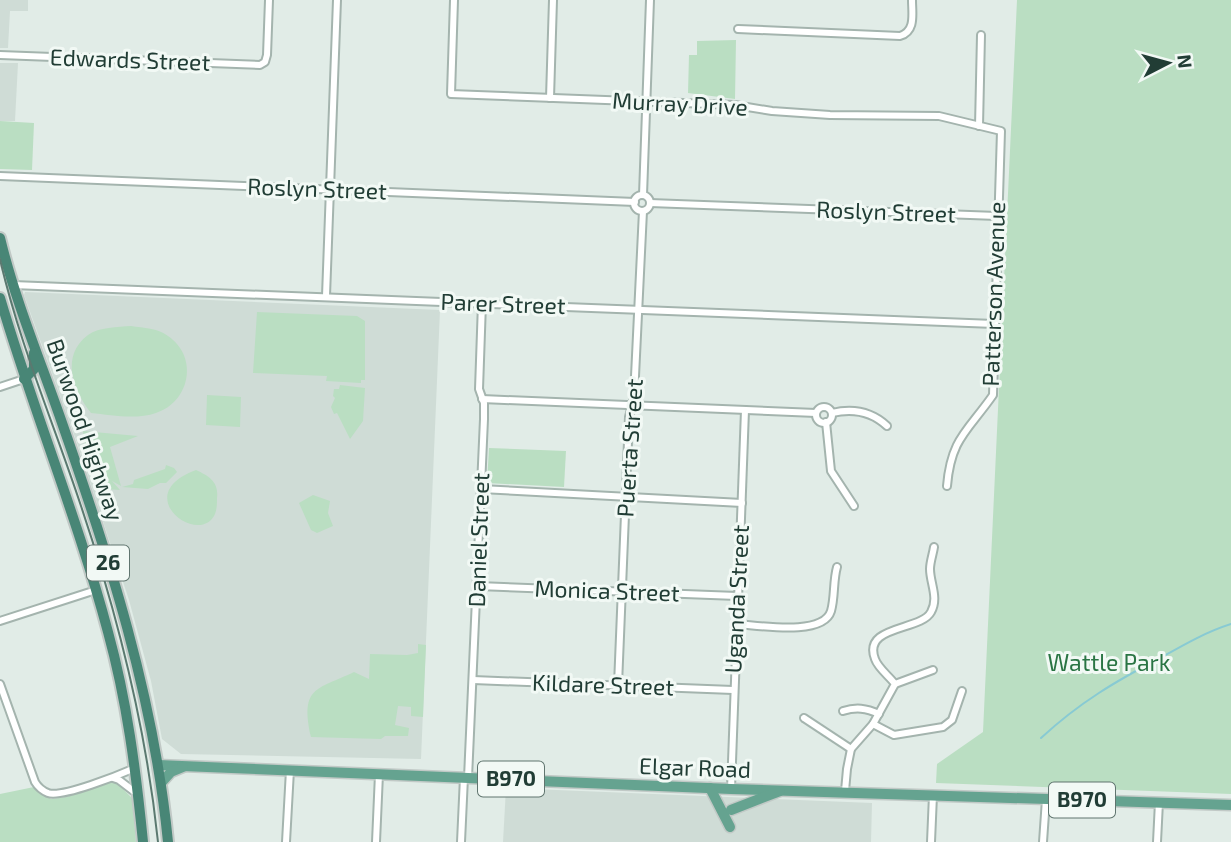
<svg xmlns="http://www.w3.org/2000/svg" width="1231" height="842" font-family="'Exo 2',sans-serif">
	<style>
		.built { fill: #cfdcd6 }
		.green { fill: #badec2 }
		.lines { fill: none; stroke-linecap: round; stroke-linejoin: round }
		.stream { stroke: #88cad3; stroke-width: 2 }
		.minor-casing { stroke: #a4b4ae; stroke-width: 10 }
		.primary-casing { stroke: #c1c9c6; stroke-width: 13 }
		.trunk-casing { stroke: #c1c9c6; stroke-width: 14 }
		.minor { stroke: #fff; stroke-width: 6 }
		.primary { stroke: #65a390; stroke-width: 10 }
		.trunk { stroke: #488676; stroke-width: 10 }
		.tram { stroke: #5b7970; stroke-width: 2 }
		.labels { text-anchor: middle; stroke-width: 6; stroke-linejoin: round; paint-order: stroke }
		.shield { fill: #f2f9f5; stroke: #60756f; stroke-width: 2 }
		.shield-label { font-size: 21px; font-weight: bold; fill: #213d35 }
		.street-label { font-size: 23px; fill: #213d35; stroke: #f2f9f5 }
		.park-label { font-size: 23px; fill: #2a7544; stroke: #f2f9f5 }
	</style>
	<rect width="100%" height="100%" fill="#e1ece7"/>
	<g class="built">
		<path d="M0,0H28V11H10L8,48H0Z"/>
		<path d="M0,63H18L15,121H0Z"/>
		<path d="M25,292L440,310L421,759L181,754L162,739L151,681L129,600L77,443L24,295Z"/>
		<path d="M506,788L872,803L871,842H503Z"/>
	</g>
	<g class="green">
		<path d="M1017,0H1231V794L936,783L937,764L983,732Z"/>
		<path d="M736,40L735,99L688,93L689,55H697V41Z"/>
		<path d="M0,121L34,123L32,170L0,169Z"/>
		<path d="M257,312L357,316L365,321V380H361V383L326,381L327,376L253,373Z"/>
		<path d="M131,326C144,328 157,328 168,336C199,357 190,402 156,413C136,420 111,415 91,413C73,390 60,356 88,335C99,327 118,327 131,326Z"/>
		<path d="M340,385L365,388L363,421L350,439L337,413L334,414L331,407L335,398L333,396L334,389H339Z"/>
		<path d="M207,395L241,397L240,427L206,425Z"/>
		<path d="M83,431L138,436L110,447L121,486L112,481L120,490L105,489L103,480H112L94,478L86,450Z"/>
		<path d="M489,448L566,451L564,487L487,483Z"/>
		<path d="M166,465L174,468L177,472L166,483H160L148,489L122,487L133,484L134,480L165,469Z"/>
		<path d="M196,470C209,476 219,482 217,498C217,503 217,509 215,514C200,548 128,495 196,470Z"/>
		<path d="M313,495L330,501L328,513L333,526L317,533L311,530L299,503Z"/>
		<path d="M418,644L426,645L423,717L411,716V707L398,706L395,725L409,728L408,736H385L381,739L311,737C300,687 316,690 354,672L369,679L370,654L407,655L418,653Z"/>
		<path d="M115,781L132,798L136,842H0V794L34,787L51,799L66,797Z"/>
	</g>
	<g class="lines">
		<path class="stream" d="M1041,738C1080,702 1116,681 1162,657C1185,644 1206,632 1231,624"/>
		<g class="minor-casing">
			<g id="minor">
				<path d="M454,0L451,94L735,105L772,111L830,115L939,116L1001,131L993,395C968,431 951,438 947,486"/>
				<path d="M738,29L900,36C916,31 912,14 912,0"/>
				<path d="M0,55L260,65L265,62L267,55L269,0"/>
				<path d="M550,98L553,0"/>
				<path d="M979,126L981,35"/>
				<path d="M0,176L635,202"/>
				<path d="M643,195L650,0"/>
				<circle cx="642" cy="203" r="8"/>
				<path d="M650,203L997,216"/>
				<path d="M13,285L994,324"/>
				<path d="M326,296L337,0"/>
				<path d="M0,387L24,379"/>
				<path d="M482,399L816,413"/>
				<circle cx="824" cy="415" r="8"/>
				<path d="M832,413C853,408 871,411 887,426"/>
				<path d="M826,422L831,471L854,506"/>
				<path d="M481,489L742,503"/>
				<path d="M478,586L737,596"/>
				<path d="M0,621L96,590"/>
				<path d="M736,624C757,625 823,637 831,611C835,597 833,581 837,567"/>
				<path d="M473,680L733,690"/>
				<path d="M0,684L35,782C38,787 43,791 48,793C62,798 119,775 135,768"/>
				<path d="M895,684L933,670"/>
				<path d="M618,685L629,417L634,397L643,211"/>
				<path d="M843,711C856,707 866,708 879,714"/>
				<path d="M804,718L851,749"/>
				<path d="M873,724L894,735L943,727L952,720L962,691"/>
				<path d="M113,778L119,780L136,793"/>
				<path d="M468,778L484,419V403L479,389L482,303"/>
				<path d="M731,789L745,410"/>
				<path d="M845,791L847,769L851,749L873,724L895,684C889,676 878,668 875,659C862,625 921,631 931,612C939,598 930,583 930,569C930,562 933,554 934,547"/>
				<path d="M286,842L290,770"/>
				<path d="M376,842L379,774"/>
				<path d="M461,842L464,777"/>
				<path d="M931,842L933,795"/>
				<path d="M1043,842L1046,799"/>
				<path d="M1157,842L1159,802"/>
			</g>
		</g>
		<g class="primary-casing">
			<g id="primary">
				<path d="M158,765L731,789L1231,805"/>
				<path d="M161,783L171,772L183,767"/>
				<path d="M710,788L730,827"/>
				<path d="M731,810L780,791"/>
			</g>
		</g>
		<g class="trunk-casing">
			<g id="trunk">
				<path d="M0,238C15,300 40,360 61,420C109,557 154,697 168,842"/>
				<path d="M0,298C33,410 78,519 108,632C127,701 136,771 143,842"/>
				<path d="M24,379L34,369V353"/>
			</g>
		</g>
		<use href="#minor" class="minor"/>
		<use href="#primary" class="primary"/>
		<use href="#trunk" class="trunk"/>
		<path class="tram" d="M0,259C19,343 54,424 81,506C118,616 146,726 158,842"/>
	</g>
	<g class="labels">
		<g class="shield">
			<rect x="87" y="545.5" width="42" height="35" rx="5"/>
			<rect x="478" y="761.5" width="66" height="35" rx="5"/>
			<rect x="1049" y="782.5" width="66" height="35" rx="5"/>
		</g>
		<g class="shield-label">
			<text x="108" y="570">26</text>
			<text x="511" y="786">B970</text>
			<text x="1082" y="807">B970</text>
		</g>
		<g class="street-label">
			<text transform="translate(130 60) rotate(2)" y="8">Edwards Street</text>
			<text transform="translate(680 104) rotate(3)" y="8">Murray Drive</text>
			<text transform="translate(317 189) rotate(2)" y="8">Roslyn Street</text>
			<text transform="translate(886 212) rotate(2)" y="8">Roslyn Street</text>
			<text transform="translate(994 294) rotate(-88)" y="8">Patterson Avenue</text>
			<text transform="translate(503 304) rotate(2)" y="8">Parer Street</text>
			<text transform="translate(85 430) rotate(71)" y="8">Burwood Highway</text>
			<text transform="translate(630 448) rotate(-86)" y="8">Puerta Street</text>
			<text transform="translate(479 540) rotate(-88)" y="8">Daniel Street</text>
			<text transform="translate(607 591) rotate(2)" y="8">Monica Street</text>
			<text transform="translate(737 599) rotate(-87)" y="8">Uganda Street</text>
			<text transform="translate(603 685) rotate(2)" y="8">Kildare Street</text>
			<text transform="translate(695 768) rotate(2)" y="8">Elgar Road</text>
		</g>
		<g class="park-label">
			<text x="1109" y="671">Wattle Park</text>
		</g>
	</g>
	<g transform="translate(1168 63) rotate(84)" stroke="#f2f9f5" stroke-width="5" paint-order="stroke">
	<path d="M0-5L12 26L0 18L-12 26Z" fill="#213d35"/>
	<text y="-10" font-size="19" font-weight="bold" text-anchor="middle" fill="#213d35">N</text>
	</g>
</svg>
